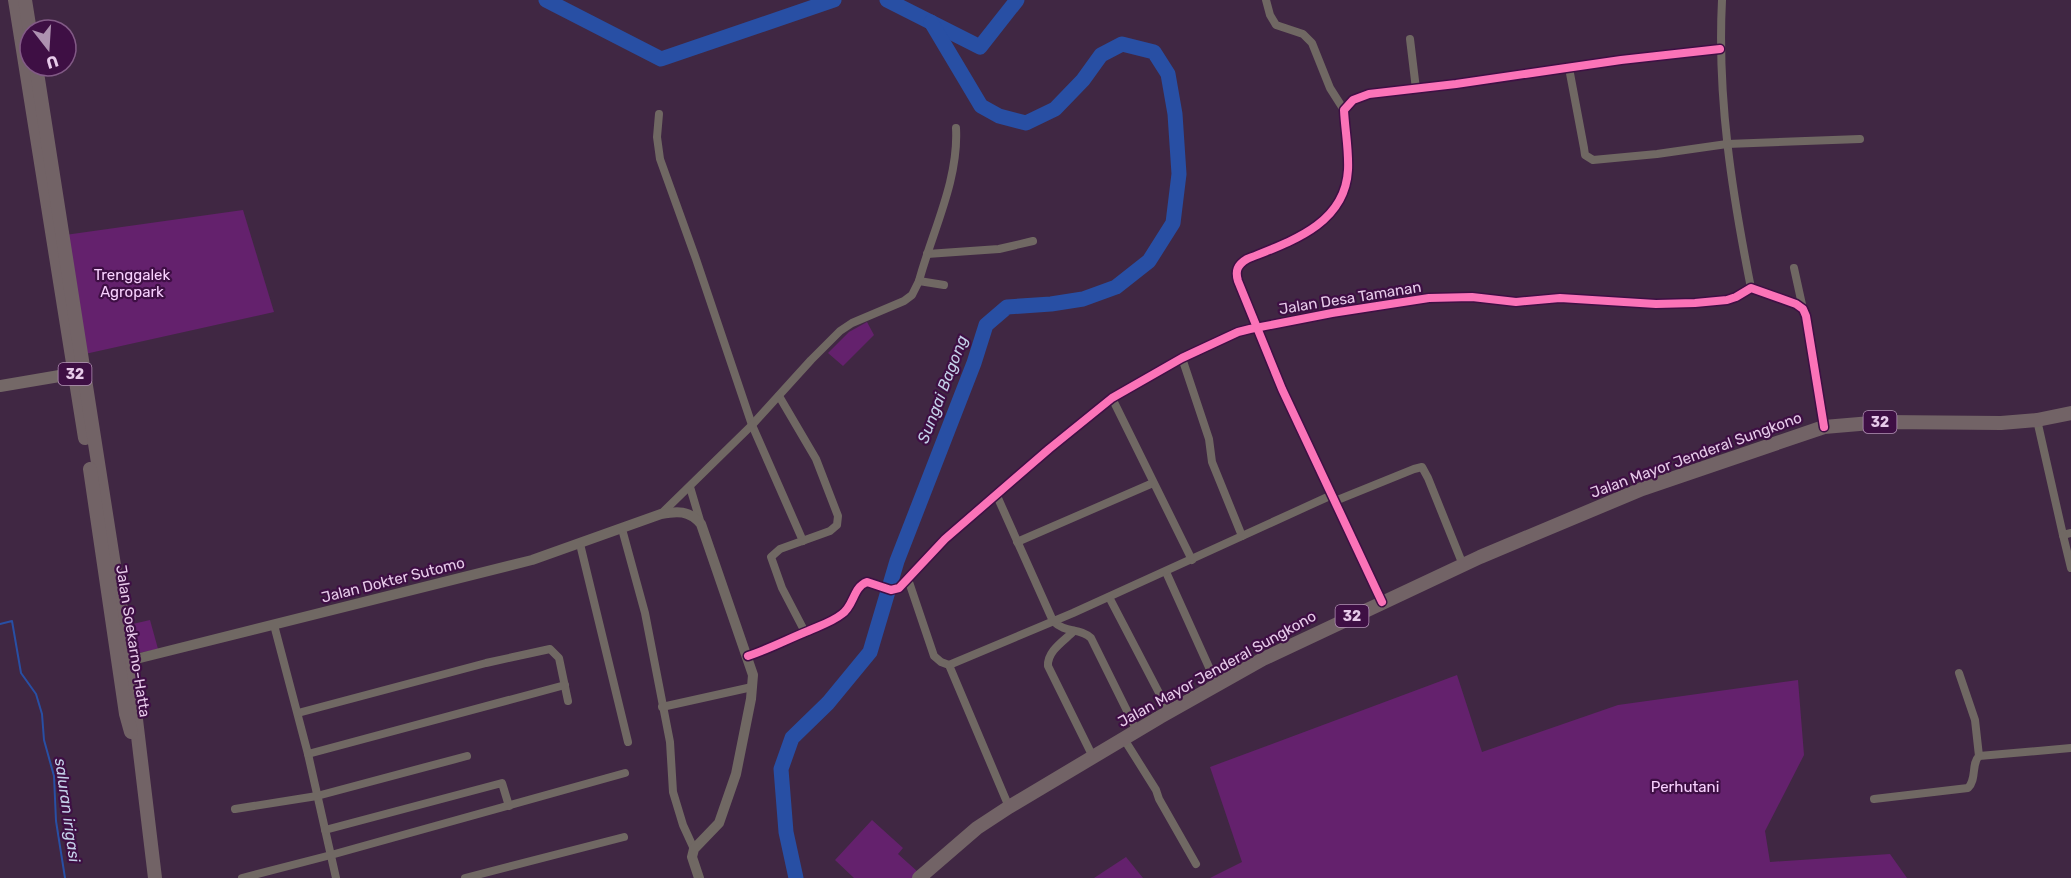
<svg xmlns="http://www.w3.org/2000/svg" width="2071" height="878" font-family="Rubik,sans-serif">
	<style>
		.green { fill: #64216d }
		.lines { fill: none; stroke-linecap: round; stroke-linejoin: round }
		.stream { stroke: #284fa4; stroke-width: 2 }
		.river { stroke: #284fa4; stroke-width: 15 }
		.minor { stroke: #706863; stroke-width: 8 }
		.tertiary { stroke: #706863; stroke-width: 10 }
		.secondary { stroke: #746867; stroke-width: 12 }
		.trunk { stroke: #726366; stroke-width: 14 }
		.cycleway-casing { stroke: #3e0f44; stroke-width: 11 }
		.cycleway { stroke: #fb73b8; stroke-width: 8 }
		.labels { text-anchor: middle; stroke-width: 4.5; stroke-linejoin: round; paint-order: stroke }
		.shield { fill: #3e0f44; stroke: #b493b8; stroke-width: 1.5 }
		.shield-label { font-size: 14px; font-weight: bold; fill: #e7cbea }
		.park-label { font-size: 15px; fill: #f8d1fe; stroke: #3e0f44 }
		.street-label { font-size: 15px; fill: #e7cbea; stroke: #3e0f44 }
		.water-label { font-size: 16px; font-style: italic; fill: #c4d1e9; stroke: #3e0f44 }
	</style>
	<rect width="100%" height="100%" fill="#402743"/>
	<g class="green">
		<path d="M243,210L274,312L85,354L65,235Z"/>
		<path d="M867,322L874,335L843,366L828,353L849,332Z"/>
		<path d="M150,620L158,649L129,655L124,626Z"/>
		<path d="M1457,675L1482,752L1618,705L1798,680L1804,755L1765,831L1770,862L1890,854L1907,878H1210L1242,862L1210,767Z"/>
		<path d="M872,820L903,848L898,854L918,872L912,878H854L835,860Z"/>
		<path d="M1126,857L1143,878H1094Z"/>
	</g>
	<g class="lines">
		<path class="stream" d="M0,624L12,621L21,673L36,694L42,714L44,740L54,776L56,821L65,878"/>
		<g class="river">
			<path d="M546,0L661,59L834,0"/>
			<path d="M887,0L980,47L1017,0"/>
			<path d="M796,878L786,832L781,769L792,738L828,703L870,652L897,561L974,363L986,325L1007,307L1051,304L1083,299L1116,287L1149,261L1173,223L1179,174L1175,114L1168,74L1154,52L1122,44L1101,55L1083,80L1055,109L1026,123L999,116L981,106L931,22"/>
		</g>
		<g class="minor">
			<path d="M1266,0L1270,15L1276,25L1303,34L1312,43L1330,88L1344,110"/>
			<path d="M1722,0C1717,97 1732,193 1751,288"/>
			<path d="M1410,39L1416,89"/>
			<path d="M1569,68L1584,148L1585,155L1593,160L1657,154L1727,144L1860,139"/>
			<path d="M659,114L657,137L660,159L696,259L752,425L803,541"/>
			<path d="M927,254L999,249L1033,241"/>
			<path d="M1794,268L1803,309"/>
			<path d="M919,281L944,285"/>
			<path d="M1182,358L1209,439L1212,462L1242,536"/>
			<path d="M779,396L816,459L838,516L837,525L830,531L780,549L771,557L782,588L805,632"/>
			<path d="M1112,398L1192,560"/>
			<path d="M2037,420L2063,535L2071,533"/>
			<path d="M690,487L701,524"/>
			<path d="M997,496L1053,621C1066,634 1079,627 1091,638L1137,731"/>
			<path d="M1335,501L1414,469L1422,467L1428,478L1463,565"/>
			<path d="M661,514L752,425L811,360L840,331L852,323L904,301L912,295L919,281C932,232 959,180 956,128"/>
			<path d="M622,529L645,613L670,742L673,792L683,825L694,849"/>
			<path d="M2063,535L2071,568"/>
			<path d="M1017,542L1153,483"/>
			<path d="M580,544L628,742"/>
			<path d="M1166,572L1217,685"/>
			<path d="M908,579L934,656L941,662L949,665L1009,807"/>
			<path d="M1109,597L1169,712"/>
			<path d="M1382,602L1282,389L1238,281C1235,271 1237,265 1247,259C1289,242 1345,225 1348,170C1349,150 1345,130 1344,110L1353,100L1369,94L1456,84L1621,60L1720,49"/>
			<path d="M274,625L308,754L336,878"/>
			<path d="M1074,631C1064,641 1047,651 1048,666L1093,757"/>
			<path d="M748,656C769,649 788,639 808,631C819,626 832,622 842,614C854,606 853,587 867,582L891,590L899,588L945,539L1049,449L1112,398L1182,358L1238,332L1250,329L1332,313L1429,298L1472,297L1516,302L1560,298L1656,304L1695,303L1727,300L1736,297L1751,288L1796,304L1803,309L1806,316L1824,427"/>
			<path d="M949,665L1073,613L1332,495"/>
			<path d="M1959,673L1975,720L1979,756"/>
			<path d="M662,707L752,687"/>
			<path d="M298,713L486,663L550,649L559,658L568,701"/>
			<path d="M1124,739L1156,790L1159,799L1196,864"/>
			<path d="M308,754L565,685"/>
			<path d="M1874,799L1968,788C1977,779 1971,764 1979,756L2071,748"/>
			<path d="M235,809L317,796L467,756"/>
			<path d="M325,830L502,783L509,806"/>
			<path d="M242,878L331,855L625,773"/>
			<path d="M465,878L624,837"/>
		</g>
		<path class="tertiary" d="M124,662L532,560L661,514C677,511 689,510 701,524L753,675L751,699L736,774L719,823L694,849L692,857L699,878"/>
		<path class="secondary" d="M0,386L83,372"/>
		<g class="trunk">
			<path d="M15,0L85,438"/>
			<path d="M25,0L30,31"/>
			<path d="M36,66L129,661L155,878"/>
			<path d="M90,469L126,714L131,732"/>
			<path d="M919,878L977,828L1009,807L1160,717L1263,659L1480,557L1642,489L1824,427L1883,422L2001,423L2037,420L2071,413"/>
		</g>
		<g class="cycleway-casing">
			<g id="cycleway">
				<path d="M1382,602L1282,389L1238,281C1235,271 1237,265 1247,259C1289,242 1345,225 1348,170C1349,150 1345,130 1344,110L1353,100L1369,94L1456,84L1621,60L1720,49"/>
				<path d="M748,656C769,649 788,639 808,631C819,626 832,622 842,614C854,606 853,587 867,582L891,590L899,588L945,539L1049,449L1112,398L1182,358L1238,332L1250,329L1332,313L1429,298L1472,297L1516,302L1560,298L1656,304L1695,303L1727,300L1736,297L1751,288L1796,304L1803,309L1806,316L1824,427"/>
			</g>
		</g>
		<use href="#cycleway" class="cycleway"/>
	</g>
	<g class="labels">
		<g class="shield">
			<rect x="58.5" y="363" width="33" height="22" rx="4.5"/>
			<rect x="1863.5" y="411" width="33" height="22" rx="4.5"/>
			<rect x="1335.5" y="605" width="33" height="22" rx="4.5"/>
		</g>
		<g class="shield-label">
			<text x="75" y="379">32</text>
			<text x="1880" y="427">32</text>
			<text x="1352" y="621">32</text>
		</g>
		<g class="park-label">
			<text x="132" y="280">Trenggalek<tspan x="132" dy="17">Agropark</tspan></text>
			<text x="1685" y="792">Perhutani</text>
		</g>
		<g class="street-label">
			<text transform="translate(1350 298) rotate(-9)" y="5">Jalan Desa Tamanan</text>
			<text transform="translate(1696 455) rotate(-20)" y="5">Jalan Mayor Jenderal Sungkono</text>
			<text transform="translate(393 580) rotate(-14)" y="5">Jalan Dokter Sutomo</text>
			<text transform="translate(133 641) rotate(81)" y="5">Jalan Soekarno-Hatta</text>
			<text transform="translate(1217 669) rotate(-29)" y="5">Jalan Mayor Jenderal Sungkono</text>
		</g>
		<g class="water-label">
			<text transform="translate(942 389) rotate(-69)" y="6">Sungai Bagong</text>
			<text transform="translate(68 810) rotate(82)" y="6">saluran irigasi</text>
		</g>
	</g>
	<g transform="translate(48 48) rotate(163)"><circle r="28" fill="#3e0f44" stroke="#825a86" stroke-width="1.5"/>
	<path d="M0-4.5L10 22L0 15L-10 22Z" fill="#ad92b0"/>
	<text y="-9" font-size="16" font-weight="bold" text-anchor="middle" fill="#e7cbea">U</text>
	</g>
</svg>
